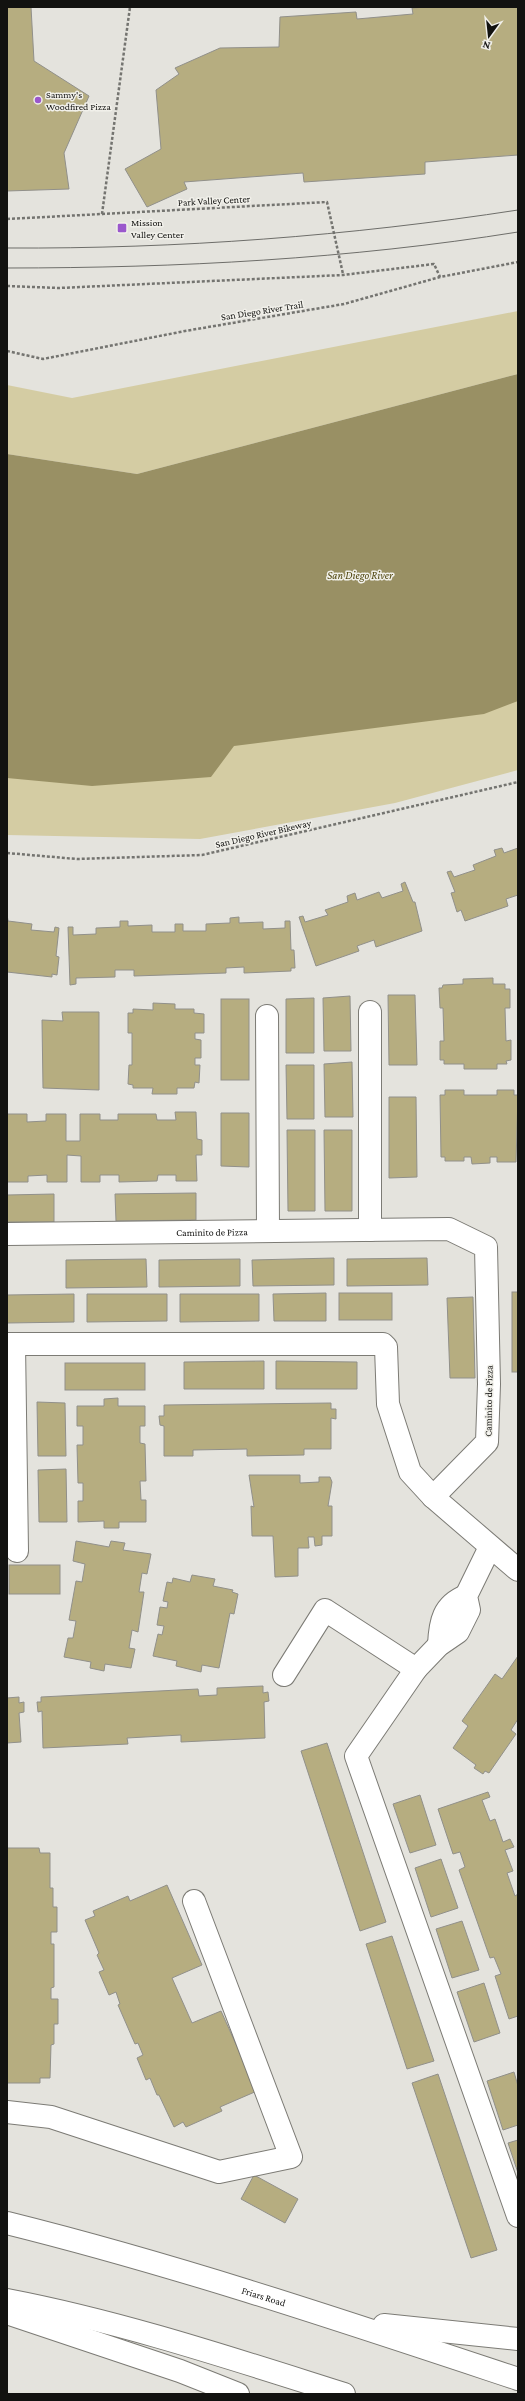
<svg xmlns="http://www.w3.org/2000/svg" width="525" height="2401" font-family="'Crimson Pro',serif">
	<style>
		.green { fill: #d4cca3 }
		.water { fill: #999064 }
		.building { fill: #b6ad80; stroke: #91908a }
		.lines { fill: none; stroke-linecap: round; stroke-linejoin: round }
		.minor-casing { stroke: #7c7b75; stroke-width: 24 }
		.highway-casing { stroke: #7c7b75; stroke-width: 24 }
		.path { stroke: #747470; stroke-width: 2.5; stroke-dasharray: 3 2; stroke-linecap: butt }
		.minor { stroke: #fff; stroke-width: 22 }
		.highway { stroke: #fff; stroke-width: 22 }
		.tram { stroke: #6e6e6a; stroke-width: 1 }
		.poi-dot { fill: #9a57cc; stroke: #f1f0ea; stroke-width: 1.5 }
		.labels { text-anchor: middle; stroke-width: 3; stroke-linejoin: round; paint-order: stroke }
		.poi-label { font-size: 10px; fill: #121210; stroke: #f1f0ea; text-anchor: start }
		.street-label { font-size: 10px; fill: #121210; stroke: #f1f0ea }
		.water-label { font-size: 11px; font-style: italic; fill: #4d430a; stroke: #f1f0ea }
	</style>
	<rect width="100%" height="100%" fill="#e4e3dd"/>
	<g class="green">
		<path d="M518,311V374L137,474L7,454V385L72,398Z"/>
		<path d="M518,628V770L395,803L200,839L7,835V688Z"/>
	</g>
	<path class="water" d="M518,374V701L484,714L234,746L211,777L92,786L7,778V454L137,474Z"/>
	<g class="building">
		<path d="M7,7H31L34,61L89,96L64,153L69,189L7,191Z"/>
		<path d="M427,7H518V155L425,162V174L304,182L303,173L184,182L187,189L147,207L125,169L161,149L156,90L179,74L175,68L220,48L279,47L280,17L356,12L357,19L413,14L412,8Z"/>
		<path d="M502,848L504,853L518,848V895L506,899L508,906L465,921L461,910L457,912L451,893L455,892L447,872L451,871L454,877L475,870L473,865L496,856L494,850Z"/>
		<path d="M405,882L413,902H415L422,931L376,947L374,940L357,946L359,951L316,966L299,917L303,916L305,922L328,915L325,910L348,902L347,896L355,893L357,900L379,892L382,898L403,891L401,884Z"/>
		<path d="M7,914L8,921L32,924L31,930L54,932L55,927L59,928L56,956L59,957L57,975L52,974V977L7,972Z"/>
		<path d="M239,917V923L263,922V929L285,928V921H290L291,950H294L295,968H291V971L244,973V967L226,968V973L134,976V970H115V977L76,978V984L70,985L68,927H73V935L96,934V928L120,927V921H128V926L152,925V932H175V924H183V931H206V924L230,923V918Z"/>
		<path d="M493,978V984H505V989H510V1008H505L506,1041L511,1040V1060L506,1061L507,1064H497V1069H464V1064H444V1060H440V1041H444L443,1008H440L439,988H442L443,985L463,984V979Z"/>
		<path d="M388,995H415L417,1065H389Z"/>
		<path d="M350,996L351,1051H324L323,998Z"/>
		<path d="M314,998V1053H286V999Z"/>
		<rect x="221" y="999" width="28" height="81"/>
		<path d="M153,1003L175,1004V1009H194V1013L204,1014V1033H195V1039L201,1040V1058H195V1065H200L199,1083L195,1082L194,1088H177V1094H152L153,1088H133V1085L128,1084L129,1065H132V1033H128V1013H133V1009L153,1010Z"/>
		<path d="M62,1012H99V1090L43,1088L42,1020L63,1021Z"/>
		<path d="M352,1062L353,1117H325L324,1064Z"/>
		<path d="M286,1065H314V1119H287Z"/>
		<path d="M445,1090H464V1095H497V1090H514V1095H518L516,1162H497V1157H490V1163L472,1164L471,1157H464V1161H445V1157H441L440,1095H445Z"/>
		<path d="M389,1097H416L417,1177L389,1178Z"/>
		<path d="M175,1112H196L197,1139L202,1140V1155H196L197,1181H176V1175H158L157,1181L119,1182V1175H100V1182H81V1156L67,1155V1182H47V1175L28,1176V1182H7V1114H27V1122L46,1121V1114H66V1141H80V1114H100V1120H118V1114H156L157,1120H176Z"/>
		<path d="M221,1113H249V1167L221,1166Z"/>
		<path d="M287,1130H315V1211H288Z"/>
		<path d="M324,1130H352V1211H325Z"/>
		<path d="M196,1193V1220L116,1221L115,1194Z"/>
		<path d="M54,1194V1222H7V1195Z"/>
		<path d="M334,1258V1285L253,1286L252,1260Z"/>
		<path d="M427,1258L428,1285L347,1286V1259Z"/>
		<path d="M146,1259L147,1287L66,1288V1260Z"/>
		<path d="M240,1259V1286L159,1287V1260Z"/>
		<rect x="512" y="1292" width="6" height="80"/>
		<path d="M326,1293V1321H274L273,1294Z"/>
		<rect x="339" y="1293" width="53" height="27"/>
		<path d="M74,1294V1322L7,1323V1295Z"/>
		<path d="M87,1294H167V1321L87,1322Z"/>
		<path d="M180,1294H259V1321L180,1322Z"/>
		<path d="M473,1297L475,1378H450L447,1298Z"/>
		<path d="M264,1361V1389H184V1362Z"/>
		<path d="M276,1361L357,1362V1389H276Z"/>
		<rect x="65" y="1363" width="80" height="27"/>
		<path d="M118,1398V1406H145V1426H140V1443L145,1444L146,1481H140L141,1500H146V1522H119V1528H104V1521L78,1522V1501H83V1483H78L77,1445H83V1426H77V1406H104V1399Z"/>
		<path d="M37,1402L65,1403L66,1456H38Z"/>
		<path d="M331,1403V1409H336V1419L331,1418V1449H304V1455L247,1456V1449L193,1450V1456H164V1426L160,1425L159,1416H164V1405Z"/>
		<path d="M66,1469L67,1522H39L38,1470Z"/>
		<path d="M249,1475H300V1483L319,1482V1477H330L332,1482L328,1506H332V1536H322V1545L315,1546L314,1537H308L309,1548H298V1576L275,1577L273,1536H252L251,1506L254,1507Z"/>
		<path d="M76,1541L109,1547L111,1541L125,1543L123,1550L151,1554L147,1574L142,1573L139,1592H144L138,1632L132,1630L129,1648L135,1649L131,1668L105,1664L104,1671L90,1668L91,1662L64,1657L68,1638H73L76,1621L69,1620L76,1581L82,1582L85,1564L73,1561Z"/>
		<rect x="9" y="1565" width="51" height="29"/>
		<path d="M192,1575L215,1579L213,1586L233,1590L232,1592L238,1594L234,1614L230,1613L219,1668L202,1665L201,1672L176,1666L177,1661L153,1656L158,1634L162,1635L164,1626L157,1625L160,1607L167,1608L168,1602L163,1601L167,1582L172,1583L173,1578L190,1582Z"/>
		<path d="M518,1656V1719L511,1730L516,1734L489,1773L485,1771L483,1774L474,1768L476,1765L453,1748L468,1726L462,1721L495,1674L502,1679Z"/>
		<path d="M263,1686V1693L268,1692L269,1701L264,1702L265,1738L181,1742V1735L127,1738L128,1744L43,1748L42,1711L38,1712L37,1702H41V1697L198,1689L199,1696L217,1695V1688Z"/>
		<path d="M19,1697V1703L24,1702V1712L19,1713L21,1742L7,1743V1698Z"/>
		<path d="M327,1743L386,1922L360,1931L301,1751Z"/>
		<path d="M488,1792L490,1797L482,1800L490,1821L495,1819L503,1842L510,1839L514,1847L505,1850L513,1871L507,1873L515,1896L518,1894V2016L509,2019L495,1976L501,1974L494,1957L490,1958L459,1870L465,1867L460,1852L453,1854L438,1809Z"/>
		<path d="M420,1795L436,1845L410,1853L393,1804Z"/>
		<path d="M7,1848H39L40,1853H50V1888H53V1907H57V1932H51V1944H54V1987L51,1988V1999H58V2024H54V2044L51,2045L50,2078H40V2083H7Z"/>
		<path d="M441,1859L458,1908L431,1917L415,1868Z"/>
		<path d="M167,1885L202,1965L172,1978L192,2023L221,2011L257,2091L220,2107L222,2111L186,2127L183,2122L174,2127L159,2095H157L150,2078L146,2080L137,2058L143,2055L138,2043L135,2044L118,2005L120,2004L116,1992L109,1995L99,1972L104,1970L97,1955L99,1953L85,1920L95,1916L93,1911L128,1896L130,1901Z"/>
		<path d="M462,1921L479,1970L452,1978L436,1929Z"/>
		<path d="M392,1936L434,2061L407,2069L366,1944Z"/>
		<path d="M484,1983L500,2033L474,2042L457,1992Z"/>
		<path d="M514,2072L518,2086V2125L503,2130L487,2081Z"/>
		<path d="M438,2074L497,2250L471,2258L412,2083Z"/>
		<path d="M518,2140V2173L508,2143Z"/>
		<path d="M254,2175L298,2199L285,2223L241,2199Z"/>
	</g>
	<g class="lines">
		<g class="minor-casing">
			<g id="minor">
				<path d="M370,1012V1230"/>
				<path d="M267,1016L268,1231"/>
				<path id="s1" d="M7,1234L449,1229L486,1247L489,1384L487,1442L433,1497"/>
				<path d="M7,1344H383L386,1347L388,1404L410,1472L433,1497L518,1570"/>
				<path d="M14,1344L17,1551"/>
				<path d="M490,1547L466,1596L469,1610L458,1632L439,1645L416,1669L356,1756L518,2216"/>
				<path d="M439,1645C440,1622 443,1605 466,1596"/>
				<path d="M284,1675L325,1610L416,1669"/>
				<path d="M7,2112L51,2117L219,2172L291,2157L194,1901"/>
			</g>
		</g>
		<g class="highway-casing">
			<g id="highway">
				<path id="s2" d="M7,2223C180,2266 349,2323 518,2379"/>
				<path d="M7,2300C122,2322 233,2359 344,2394"/>
				<path d="M7,2313L180,2371L238,2394"/>
				<path d="M384,2325L518,2339"/>
			</g>
		</g>
		<g class="path">
			<path d="M102,214L327,202L343,274"/>
			<path d="M7,219L102,214L130,7"/>
			<path d="M7,286L59,288L343,275L434,264L440,277"/>
			<path d="M7,351L43,359L185,331L344,304L440,277L518,262"/>
			<path d="M7,853L77,859L202,855L518,782"/>
		</g>
		<use href="#minor" class="minor"/>
		<use href="#highway" class="highway"/>
		<g class="tram">
			<path d="M7,248C178,249 349,236 518,210"/>
			<path d="M7,268C178,268 349,259 518,232"/>
		</g>
	</g>
	<g class="poi-dot">
		<circle cx="38" cy="100" r="4"/>
		<rect x="117" y="223" width="10" height="10" rx="2"/>
	</g>
	<g class="labels">
		<g class="poi-label">
			<text x="46" y="98">Sammy's<tspan x="46" dy="12">Woodfired Pizza</tspan></text>
			<text x="131" y="226">Mission<tspan x="131" dy="12">Valley Center</tspan></text>
		</g>
		<g class="street-label">
			<text transform="translate(214 200) rotate(-3)" y="4">Park Valley Center</text>
			<text transform="translate(262 310) rotate(-9)" y="4">San Diego River Trail</text>
			<text transform="translate(263 833) rotate(-13)" y="4">San Diego River Bikeway</text>
			<text dy="4" stroke="none"><textPath href="#s1" startOffset="205">Caminito de Pizza</textPath></text>
			<text transform="translate(488 1401) rotate(-89)" y="4">Caminito de Pizza</text>
			<text dy="4" stroke="none"><textPath href="#s2" startOffset="267">Friars Road</textPath></text>
		</g>
		<g class="water-label">
			<text x="360" y="579">San Diego River</text>
		</g>
	</g>
	<rect width="525" height="2401" fill="none" stroke="#121210" stroke-width="16"/>
	<g transform="translate(489 36) rotate(195)" stroke="#f1f0ea" stroke-width="3" paint-order="stroke">
	<path d="M0-3L7 15L0 10L-7 15Z" fill="#121210"/>
	<text y="-6" font-size="11" font-weight="bold" text-anchor="middle" fill="#121210">N</text>
	</g>
</svg>
